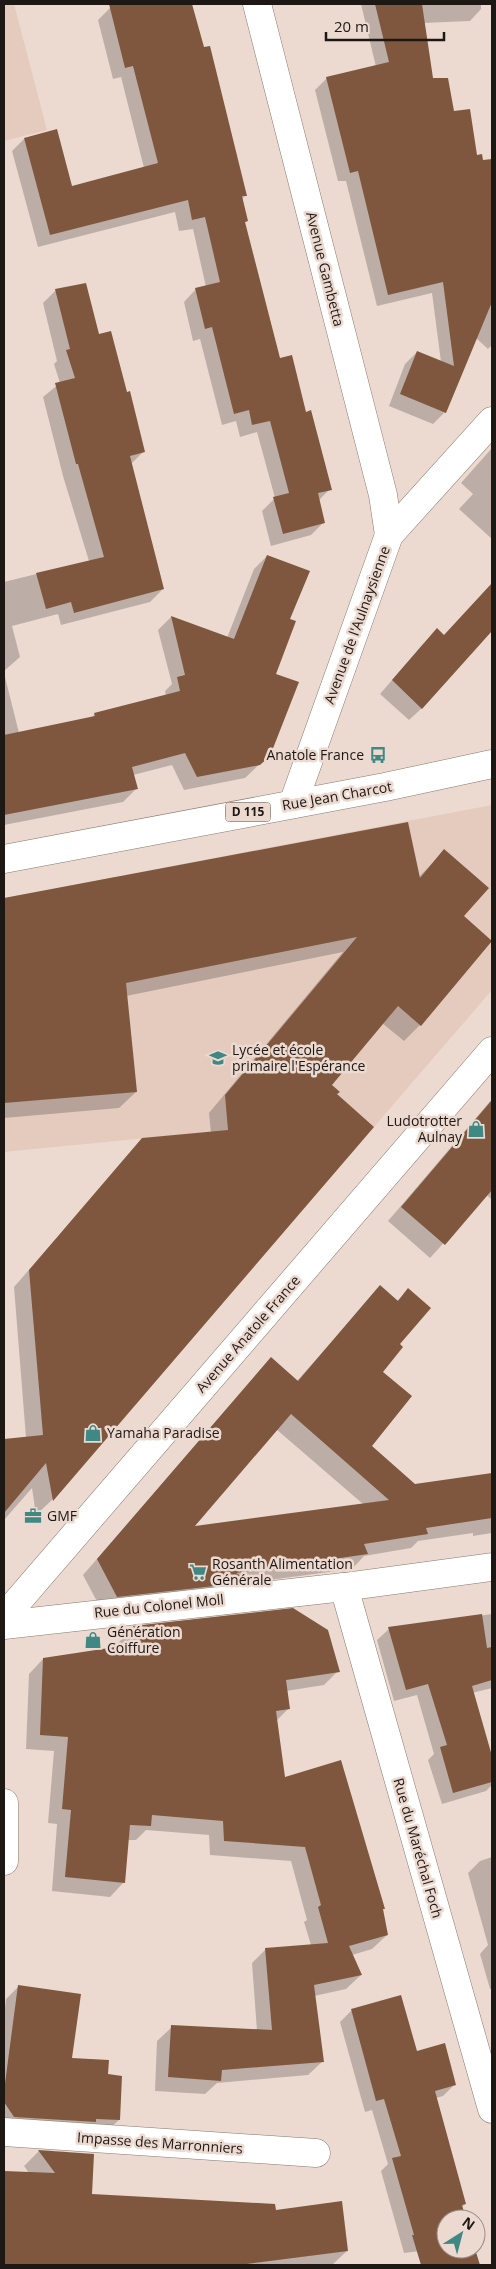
<svg xmlns="http://www.w3.org/2000/svg" width="496" height="2269" font-family="'Open Sans',sans-serif">
	<style>
		.built { fill: #e4cbbe }
		.shadow { fill: #0003; fill-rule: evenodd }
		.building { fill: #7f573e; fill-rule: evenodd }
		.lines { fill: none; stroke-linecap: round; stroke-linejoin: round }
		.minor-casing { stroke: #88786f; stroke-width: 29 }
		.primary-casing { stroke: #88786f; stroke-width: 29 }
		.minor { stroke: #fff; stroke-width: 28 }
		.primary { stroke: #fff; stroke-width: 28 }
		.labels { text-anchor: middle; stroke-width: 5; stroke-linejoin: round; paint-order: stroke }
		.shield { fill: #ecdad0; stroke: #5c524d; stroke-width: 1 }
		.shield-label { font-size: 12px; font-weight: bold; fill: #1e1815 }
		.street-label { font-size: 14px; fill: #1e1815; stroke: #ecdad0 }
		.poi-label { font-size: 14px; fill: #1e1815; stroke: #ecdad0; text-anchor: start }
	</style>
	<rect width="100%" height="100%" fill="#ecdad0"/>
	<g class="built">
		<path d="M4,4H14L47,130L4,141Z"/>
		<path d="M492,805V990L349,1156L228,1130L4,1152V898Z"/>
	</g>
	<g class="shadow">
		<path d="M124,4H191L246,195L241,200L247,221L244,223L279,360L305,413L330,489L318,501L323,523L311,535L271,546L262,511L275,498L257,432L240,437L236,421L222,425L200,339L193,341L184,302L196,289L206,287L193,229L179,231L175,212L38,247L12,151L24,139L71,188L144,168L121,77L113,79L98,20L111,7Z"/>
		<path d="M361,4H481V9L470,21L423,23L432,80L476,157L482,161H492V251L478,252L492,265V345L488,349L476,338L445,412L433,424L389,406L405,364L417,352L441,362L432,293L377,306L346,181H338L315,90L327,78L376,67Z"/>
		<path d="M56,290L98,336L143,452L131,464L163,589L150,602L61,625L58,614L12,626L20,657L4,671V582L89,561L63,476L43,397L60,383L54,364L57,361L43,303Z"/>
		<path d="M492,448V539L459,509L473,494L461,483Z"/>
		<path d="M267,556L289,619L274,674L269,755L245,778L184,790L172,765L133,775L136,789L123,802L4,825V673L19,733L91,718L95,714L166,696L165,691L172,684L158,630L171,617L227,638L254,569Z"/>
		<path d="M424,643L422,708L409,720L380,694Z"/>
		<path d="M444,851L463,916L420,1025L404,1041L382,1023L330,1085L335,1095L372,1127L52,1500L36,1515L32,1488L4,1520V1441L26,1438L14,1287L143,1139L211,1133L209,1113L343,952L126,996L136,1092L119,1108L4,1118V899L116,877L418,878Z"/>
		<path d="M492,1099V1200L487,1195L430,1258L388,1221Z"/>
		<path d="M380,1287L397,1301L408,1290L398,1344L381,1372L370,1446L415,1485L492,1474V1533L473,1536V1533L418,1541L411,1548L364,1556L352,1569L247,1583L234,1596L102,1611L83,1575L271,1359L297,1381ZM276,1429L363,1504L191,1528Z"/>
		<path d="M293,1610L338,1671L324,1685L286,1691L288,1709L276,1721L284,1778L382,1910L387,1935L372,1949L352,1955L361,1975L346,1989L314,1996L323,2061L308,2075L217,2083L205,2094L155,2091L157,2041L172,2027L257,2031L252,1963L266,1949L311,1945L304,1922L307,1920L291,1861L210,1855L209,1835L146,1830L136,1840H127L124,1882L110,1897L52,1891L57,1824L48,1823L54,1751L26,1749L29,1674L43,1659L122,1648L119,1642L133,1628Z"/>
		<path d="M492,1614V1688L472,1693L492,1761V1785L486,1791L442,1804L428,1760L434,1754L417,1695L394,1701L377,1640L389,1629Z"/>
		<path d="M492,1857V1989H490L480,1954L488,1945L468,1873L480,1861Z"/>
		<path d="M19,1986L71,2059L106,2075L119,2120L106,2132L4,2129V2017L6,1999Z"/>
		<path d="M400,1996L416,2053L455,2084L443,2096L436,2098L465,2204L462,2207L465,2219H446V2248L404,2253L381,2171L388,2164L372,2110L365,2112L340,2022L351,2011Z"/>
		<path d="M39,2151L93,2155L91,2196L275,2212L347,2251L332,2265H4V2172L29,2173L24,2166Z"/>
	</g>
	<g class="building">
		<path d="M109,4H192L204,47L210,46L247,196H242L248,221L245,222L280,358L292,355L306,412L311,410L332,490L318,493L325,523L283,534L273,497L289,493L270,421L252,425L249,410L234,414L212,327L205,329L195,288L220,282L205,217L192,220L188,200L50,235L24,138L57,129L72,186L158,163L133,66L125,68Z"/>
		<path d="M375,4H422L433,78H448L454,111L470,109L477,155L482,154L483,160L492,159V302L446,413L400,394L417,351L454,366L443,282L388,295L358,171L350,173L326,77L389,62Z"/>
		<path d="M86,283L99,334L111,331L127,392L130,391L145,452L130,456L164,589L74,613L71,602L46,609L36,573L104,557L78,464H76L55,383L75,378L66,350L70,349L55,289Z"/>
		<path d="M267,555L310,571L290,619L296,621L276,674L299,682L270,756L260,765L197,777L185,753L132,767L138,789L4,815V735L95,716L94,713L180,691L177,677L185,675L171,616L234,639Z"/>
		<path d="M492,583V631L422,709L392,680L437,628L444,635Z"/>
		<path d="M408,822L420,878L444,849L489,888L464,916L492,941L421,1026L398,1006L332,1085L340,1092L337,1094L374,1127L53,1501L46,1463L4,1513V1439L43,1435L29,1270L142,1138L228,1130L225,1095L357,937L126,983L137,1092L4,1103V898Z"/>
		<path d="M492,1100V1190L445,1245L401,1207Z"/>
		<path d="M380,1285L398,1301L408,1288L431,1308L400,1344L403,1347L383,1372L412,1396L372,1446L415,1484L492,1473V1518L426,1528L428,1534L364,1544L368,1554L236,1573L250,1582L117,1597L97,1559L271,1357L298,1381ZM291,1414L389,1500L195,1526Z"/>
		<path d="M293,1608L328,1630L340,1672L286,1680L290,1709L276,1711L285,1777L341,1760L385,1909H383L388,1935L349,1946L362,1975L314,1985L324,2062L222,2070L221,2081L168,2077L171,2025L272,2030L265,1948L328,1943L318,1907L321,1905L305,1847L224,1841L223,1821L152,1815L151,1826L130,1825L125,1883L65,1877L71,1810L62,1809L68,1737L40,1735L43,1658L142,1643L133,1626Z"/>
		<path d="M482,1614L487,1648L492,1647V1680L472,1686L492,1756V1782L453,1793L440,1747L447,1745L428,1684L406,1690L388,1627Z"/>
		<path d="M18,1985L81,1994L72,2058L109,2060L108,2074L122,2076L120,2120L96,2119V2122L14,2117L4,2102V2091Z"/>
		<path d="M401,1995L417,2051L445,2043L456,2085L435,2091L466,2204L462,2205L466,2219H446V2249H475L480,2265H421L412,2235H414L392,2158L401,2156L384,2099L376,2101L351,2009Z"/>
		<path d="M38,2150L94,2154L92,2194L275,2204L276,2210L342,2201L348,2251L239,2265H4V2171L55,2173Z"/>
	</g>
	<g class="lines">
		<g class="minor-casing">
			<g id="minor">
				<path d="M257,4L383,495L389,535"/>
				<path d="M293,804L389,535L492,421"/>
				<path d="M344,1587L492,2109"/>
				<path d="M4,1617L492,1051"/>
				<path d="M4,1625L344,1587L492,1567"/>
				<path d="M4,1803V1861"/>
				<path d="M4,2132L316,2153"/>
			</g>
		</g>
		<g class="primary-casing">
			<path id="primary" d="M4,859L385,787L492,764"/>
		</g>
		<use href="#minor" class="minor"/>
		<use href="#primary" class="primary"/>
	</g>
	<defs>
		<g id="bus-bare" transform="scale(1.35)"><path d="M-5-6H5V4H4V6H2V4H-2V6H-4V4H-5ZM-3.5-4V0h7V-4ZM-3.5 1.2v1.5H-2V1.2ZM2 1.2v1.5H3.5V1.2Z" fill="#408884" stroke="#ecdad0" stroke-width="2.5" paint-order="stroke"/></g>
		<g id="school-bare" transform="scale(1.35)"><path d="M0-5L7-2L0 1L-7-2ZM-4 1L0 2.5L4 1V4Q0 6-4 4Z" fill="#408884" stroke="#ecdad0" stroke-width="2.5" paint-order="stroke"/></g>
		<g id="shop-bare" transform="scale(1.35)"><path d="M-5-2.5h2.3a2.7 3.5 0 0 1 5.4 0H5L5.5 6h-11ZM-1.5-2.5h3a1.5 2.3 0 0 0-3 0Z" fill="#408884" stroke="#ecdad0" stroke-width="2.5" paint-order="stroke"/></g>
		<g id="office-bare" transform="scale(1.35)"><path d="M-6-3h4V-5.5h4V-3h4V5H-6ZM-1-4.5V-3h2v-1.5ZM-6 0V1H6V0Z" fill="#408884" stroke="#ecdad0" stroke-width="2.5" paint-order="stroke"/></g>
		<g id="supermarket-bare" transform="scale(1.35)"><path d="M-6-5.5h2.5l.6 2H6L4.5 2H-2.5L-4.4-4H-6ZM-1.5 3.2a1.3 1.3 0 1 0 .1 0ZM3 3.2a1.3 1.3 0 1 0 .1 0Z" fill="#408884" stroke="#ecdad0" stroke-width="2.5" paint-order="stroke"/></g>
	</defs>
	<g fill-rule="evenodd">
		<use href="#bus-bare" x="378" y="755"/>
		<use href="#school-bare" x="218" y="1058"/>
		<use href="#shop-bare" x="476" y="1129"/>
		<use href="#shop-bare" x="93" y="1433"/>
		<use href="#office-bare" x="33" y="1516"/>
		<use href="#supermarket-bare" x="198" y="1572"/>
		<use href="#shop-bare" x="93" y="1640"/>
	</g>
	<g class="labels">
		<rect class="shield" x="225.5" y="802.5" width="45" height="19" rx="4"/>
		<g class="shield-label">
			<text x="248" y="816">D 115</text>
		</g>
		<g class="street-label">
			<text transform="translate(325 269) rotate(76)" y="5">Avenue Gambetta</text>
			<text transform="translate(357 625) rotate(-70)" y="5">Avenue de l'Aulnaysienne</text>
			<text transform="translate(337 796) rotate(-10)" y="5">Rue Jean Charcot</text>
			<text transform="translate(248 1334) rotate(-49)" y="5">Avenue Anatole France</text>
			<text transform="translate(159 1606) rotate(-6)" y="5">Rue du Colonel Moll</text>
			<text transform="translate(418 1848) rotate(74)" y="5">Rue du Maréchal Foch</text>
			<text transform="translate(160 2143) rotate(4)" y="5">Impasse des Marronniers</text>
		</g>
		<g class="poi-label">
			<text x="364" y="760" text-anchor="end">Anatole France</text>
			<text x="232" y="1055">Lycée et école<tspan x="232" dy="16">primaire l'Espérance</tspan></text>
			<text x="462" y="1126" text-anchor="end">Ludotrotter<tspan x="462" dy="16">Aulnay</tspan></text>
			<text x="107" y="1438">Yamaha Paradise</text>
			<text x="47" y="1521">GMF</text>
			<text x="212" y="1569">Rosanth Alimentation<tspan x="212" dy="16">Générale</tspan></text>
			<text x="107" y="1637">Génération<tspan x="107" dy="16">Coiffure</tspan></text>
		</g>
	</g>
	<rect width="496" height="2269" fill="none" stroke="#1e1815" stroke-width="10"/>
	<g transform="translate(461 2234) rotate(36)"><circle r="24" fill="#ecdad0" stroke="#9a8c85"/>
	<path d="M0-4L9 19L0 12L-9 19Z" fill="#408884"/>
	<text y="-8" font-size="14" font-weight="bold" text-anchor="middle" fill="#1e1815">N</text>
	</g>
	<path d="M326 32v8h118v-8" fill="none" stroke="#1e1815" stroke-width="2.5"/>
	<text x="334" y="32" font-size="15" fill="#1e1815" stroke="#ecdad0" stroke-width="4" paint-order="stroke">20 m</text>
</svg>
